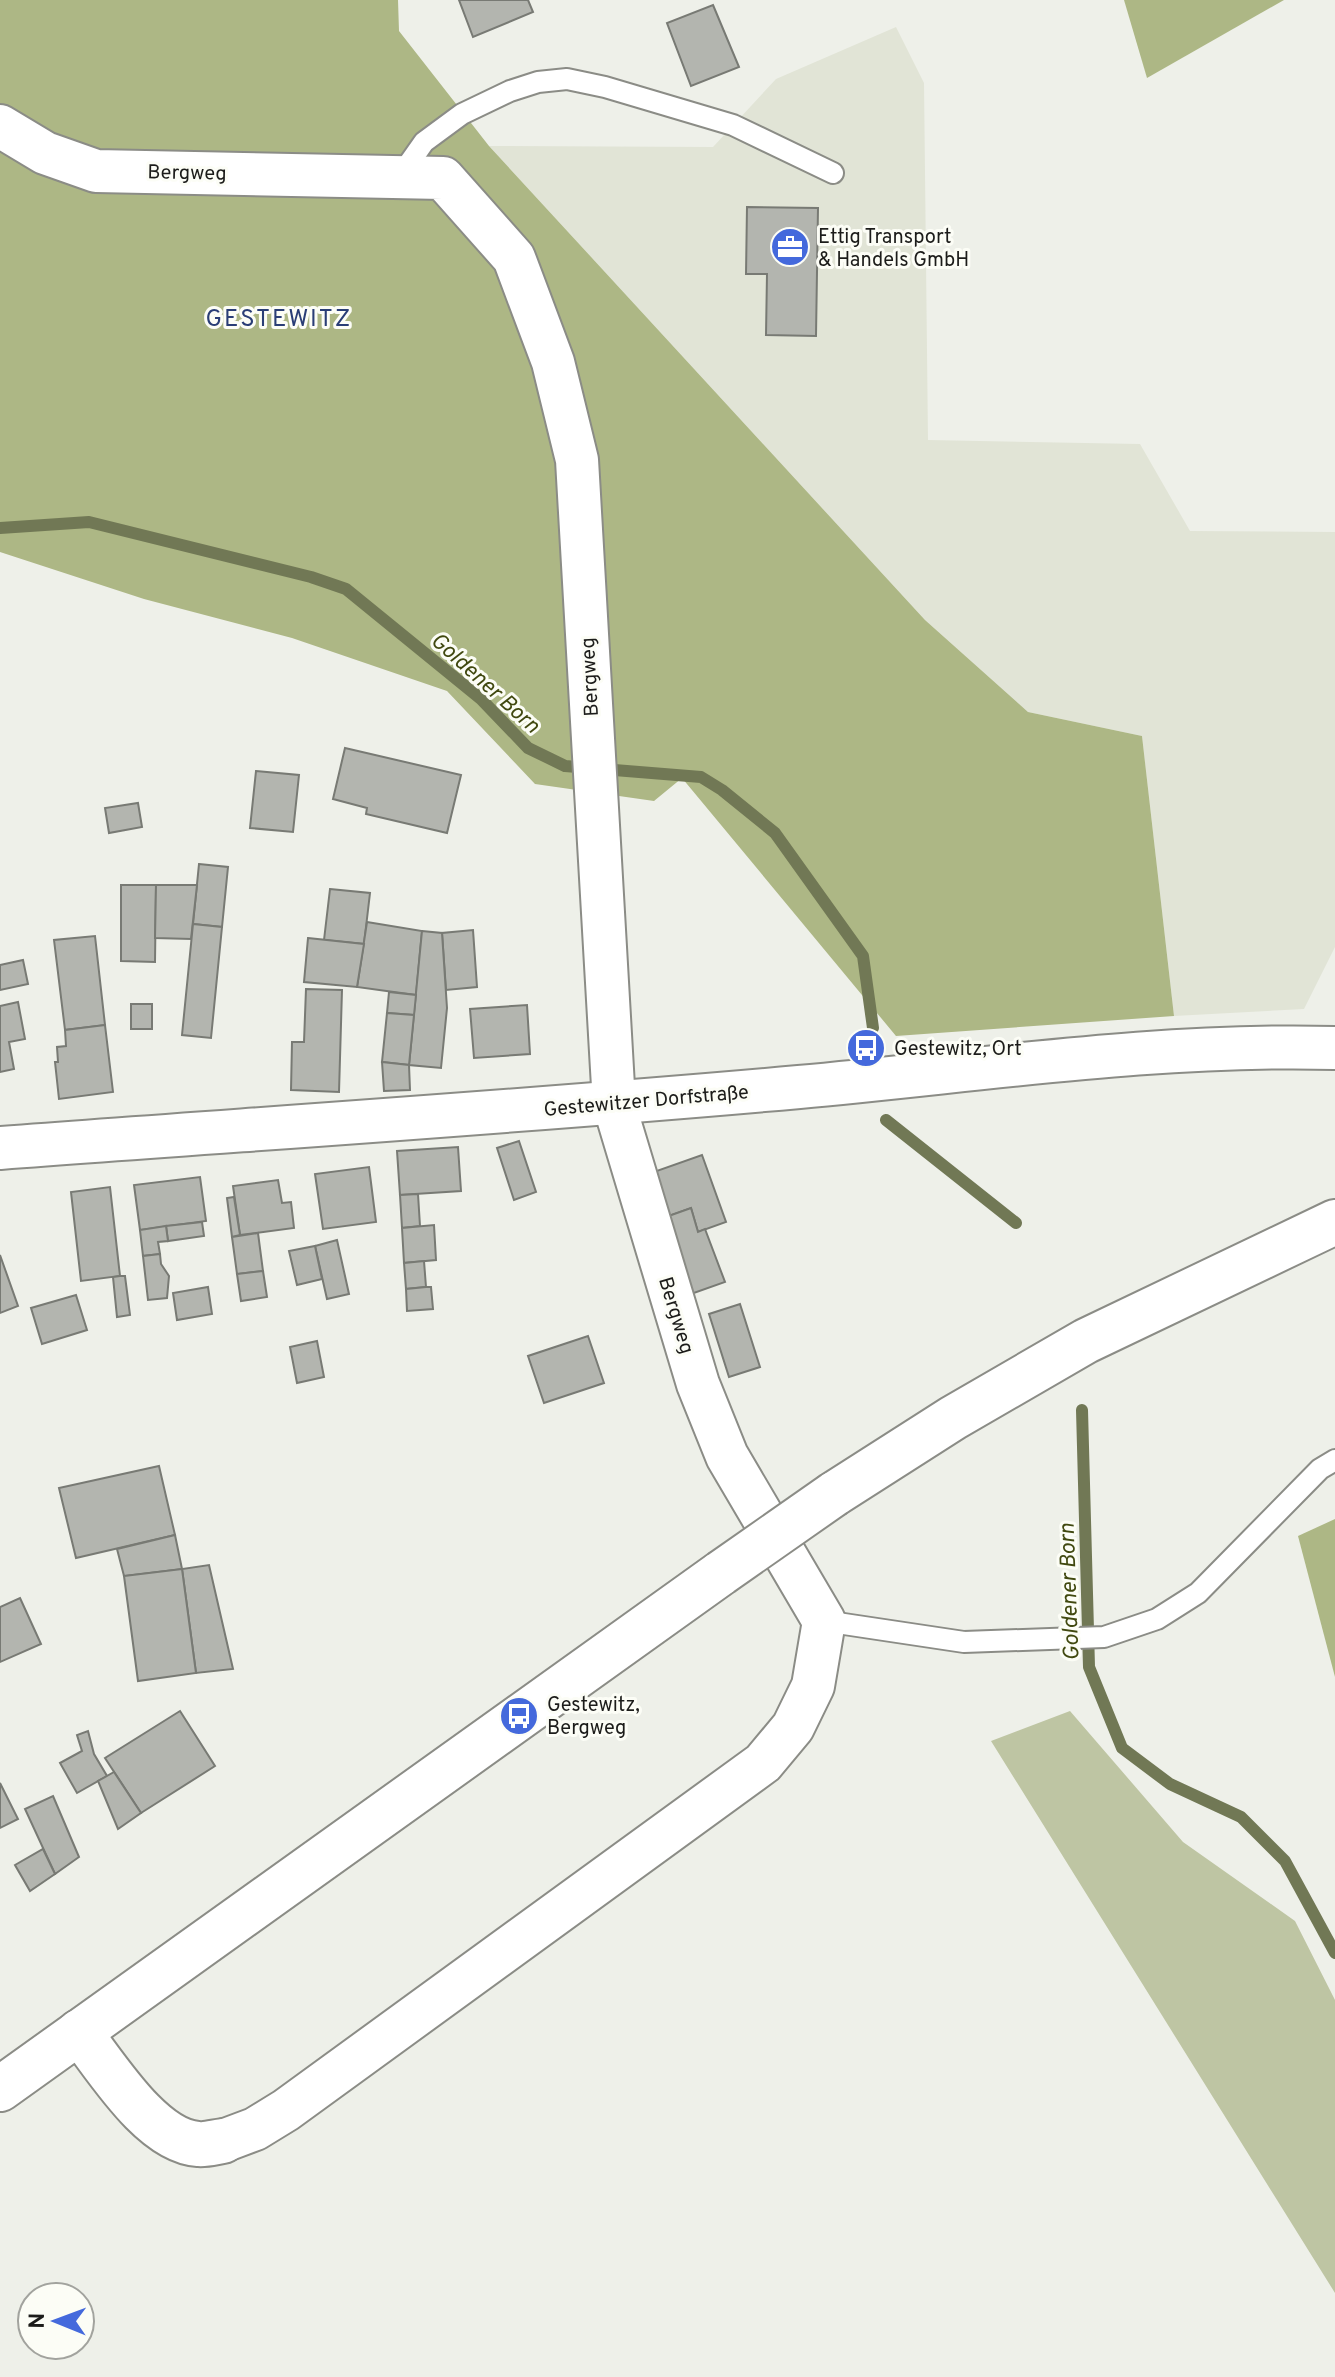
<svg xmlns="http://www.w3.org/2000/svg" width="1335" height="2377" font-family="Overpass,sans-serif">
	<style>
		.built { fill: #e1e4d6 }
		.green { fill: #bec5a3 }
		.forest { fill: #adb785 }
		.lines { fill: none; stroke-linecap: round; stroke-linejoin: round }
		.stream { stroke: #717855; stroke-width: 12 }
		.building { fill: #b3b5af; stroke: #787a74; stroke-width: 2 }
		.lane-casing { stroke: #8b8c86; stroke-width: 24 }
		.street-casing { stroke: #8b8c86; stroke-width: 46 }
		.secondary-casing { stroke: #8b8c86; stroke-width: 48 }
		.lane { stroke: #fff; stroke-width: 20 }
		.street { stroke: #fff; stroke-width: 42 }
		.secondary { stroke: #fff; stroke-width: 44 }
		.secondary-bridge-casing { stroke: #8b8c86; stroke-width: 48; stroke-linecap: butt }
		.secondary-bridge { stroke: #fff; stroke-width: 44 }
		.labels { text-anchor: middle; stroke-width: 6; stroke-linejoin: round; paint-order: stroke }
		.street-label { font-size: 20px; fill: #1c1c1a; stroke: #fcfdf6 }
		.poi-label { font-size: 20px; fill: #1c1c1a; stroke: #fcfdf6; text-anchor: start }
		.water-label { font-size: 22px; font-style: italic; fill: #414910; stroke: #fcfdf6 }
		.quarter-label { font-size: 24px; letter-spacing: 2px; fill: #2a3e76; stroke: #fcfdf6 }
	</style>
	<rect width="100%" height="100%" fill="#eef0e9"/>
	<path class="built" d="M896,27L924,83L928,440L1140,444L1190,531L1335,532V947L1304,1009L1174,1016L1142,736L1028,712L925,620L489,146L713,147L776,79Z"/>
	<path class="green" d="M1070,1711L1183,1842L1295,1921L1335,2000V2293L991,1741Z"/>
	<g class="forest">
		<path d="M0,0H398L399,31L489,146L925,620L1028,712L1142,736L1174,1016L896,1036L682,778L654,801L535,784L447,691L292,638L144,599L0,552Z"/>
		<path d="M1124,0H1284L1147,78Z"/>
		<path d="M1335,1519V1677L1298,1536Z"/>
	</g>
	<g class="lines">
		<g class="stream">
			<path d="M0,528L89,522L311,577L346,589L481,699L528,748L565,766L701,777L722,790L775,833L863,956L873,1028"/>
			<path d="M886,1120L1016,1223"/>
			<path d="M1082,1410L1089,1667L1122,1748L1170,1784L1241,1817L1285,1861L1335,1953"/>
		</g>
	</g>
	<g class="building">
		<path d="M459,0H528L533,12L473,37Z"/>
		<path d="M713,5L739,67L691,86L667,23Z"/>
		<path d="M747,207L818,208L816,336L766,335L767,274H746Z"/>
		<path d="M345,748L461,775L447,833L366,814L367,808L333,799Z"/>
		<path d="M256,771L299,775L293,832L250,828Z"/>
		<path d="M138,803L142,827L109,833L105,808Z"/>
		<path d="M199,864L228,867L222,927L193,924Z"/>
		<path d="M121,885H156L155,962L121,961Z"/>
		<path d="M156,885H197L191,939L155,938Z"/>
		<path d="M330,889L370,893L364,944L324,940Z"/>
		<path d="M367,922L422,931L416,995L357,987Z"/>
		<path d="M193,924L222,927L211,1038L182,1035Z"/>
		<path d="M473,930L477,987L446,990L442,933Z"/>
		<path d="M422,931L442,933L447,1008L441,1068L409,1065Z"/>
		<path d="M95,936L105,1025L65,1030L54,940Z"/>
		<path d="M308,938L364,944L357,987L304,982Z"/>
		<path d="M23,960L28,984L0,990V965Z"/>
		<path d="M306,989L342,990L339,1092L291,1090L292,1042H304Z"/>
		<path d="M389,992L416,995L414,1015L387,1013Z"/>
		<path d="M18,1002L25,1039L9,1042L14,1069L0,1072V1006Z"/>
		<rect x="131" y="1004" width="21" height="25"/>
		<path d="M527,1005L530,1054L474,1058L470,1009Z"/>
		<path d="M387,1013L414,1015L409,1065L382,1062Z"/>
		<path d="M105,1025L113,1092L59,1099L55,1062H58L57,1047L66,1046L65,1030Z"/>
		<path d="M382,1062L409,1065L410,1090L384,1091Z"/>
		<path d="M519,1141L536,1192L514,1200L497,1148Z"/>
		<path d="M458,1147L461,1191L400,1195L397,1151Z"/>
		<path d="M702,1155L726,1222L698,1232L691,1208L663,1218L648,1174Z"/>
		<path d="M369,1167L376,1222L323,1229L315,1174Z"/>
		<path d="M200,1177L206,1221L140,1230L134,1185Z"/>
		<path d="M278,1180L282,1203L291,1202L294,1228L240,1235L233,1186Z"/>
		<path d="M110,1187L120,1276L81,1281L71,1192Z"/>
		<path d="M418,1194L420,1226L402,1228L400,1195Z"/>
		<path d="M234,1197L240,1235L232,1237L227,1198Z"/>
		<path d="M691,1208L698,1232L705,1229L725,1282L691,1294L663,1218Z"/>
		<path d="M202,1222L204,1236L168,1241L166,1226Z"/>
		<path d="M434,1225L436,1260L404,1263L402,1228Z"/>
		<path d="M166,1226L168,1241L158,1242L160,1254L143,1256L140,1230Z"/>
		<path d="M258,1233L263,1271L237,1274L232,1237Z"/>
		<path d="M337,1240L349,1294L327,1299L315,1246Z"/>
		<path d="M315,1246L322,1279L297,1285L289,1251Z"/>
		<path d="M160,1254L161,1264L169,1276L167,1298L148,1300L143,1256Z"/>
		<path d="M0,1255L18,1306L0,1313Z"/>
		<path d="M424,1261L426,1287L406,1289L404,1263Z"/>
		<path d="M263,1271L267,1297L241,1301L237,1274Z"/>
		<path d="M120,1276H125L130,1315L117,1317L113,1277Z"/>
		<path d="M208,1287L212,1314L177,1320L173,1293Z"/>
		<path d="M426,1287H431L433,1309L407,1311L406,1289Z"/>
		<path d="M76,1295L87,1330L42,1344L31,1308Z"/>
		<path d="M740,1304L760,1367L729,1377L709,1314Z"/>
		<path d="M588,1336L604,1383L544,1403L528,1356Z"/>
		<path d="M317,1341L324,1377L297,1383L290,1347Z"/>
		<path d="M159,1466L175,1535L76,1558L59,1488Z"/>
		<path d="M175,1535L182,1569L124,1576L117,1549Z"/>
		<path d="M209,1565L233,1669L196,1673L182,1569Z"/>
		<path d="M182,1569L196,1673L138,1681L124,1576Z"/>
		<path d="M20,1598L41,1644L0,1662V1607Z"/>
		<path d="M180,1711L215,1766L141,1813L105,1758Z"/>
		<path d="M88,1731L94,1754L107,1776L77,1793L60,1763L82,1751L77,1735Z"/>
		<path d="M114,1772L141,1813L118,1829L98,1781Z"/>
		<path d="M0,1783L18,1819L0,1828Z"/>
		<path d="M53,1796L79,1857L55,1874L25,1809Z"/>
		<path d="M43,1849L55,1874L30,1891L15,1865Z"/>
	</g>
	<g class="lines">
		<g class="lane-casing">
			<g id="lane">
				<path d="M400,176L424,142L462,114L510,91L538,82L567,79L605,87L733,125L833,173"/>
				<path d="M824,1621L964,1642L1104,1637L1157,1619L1198,1593L1320,1469L1335,1460"/>
			</g>
		</g>
		<g class="street-casing">
			<g id="street">
				<path d="M0,126L45,153L96,171L443,178L514,258L553,362L577,460L614,1104L698,1384L727,1456L824,1621L813,1686L793,1727L763,1763L286,2110L255,2129L223,2141"/>
				<path d="M0,1148C266,1128 533,1111 799,1087C977,1071 1156,1043 1335,1048"/>
			</g>
		</g>
		<g class="secondary-casing">
			<g id="secondary">
				<path d="M834,1494L953,1418L1086,1341L1335,1222"/>
				<path d="M79,2032C106,2066 151,2141 198,2144C206,2145 215,2142 223,2141"/>
				<path d="M0,2089L721,1573"/>
			</g>
		</g>
		<use href="#lane" class="lane"/>
		<use href="#street" class="street"/>
		<use href="#secondary" class="secondary"/>
		<g class="secondary-bridge-casing">
			<path id="secondary-bridge" d="M721,1573L834,1494"/>
		</g>
		<use href="#secondary-bridge" class="secondary-bridge"/>
	</g>
	<defs>
		<g id="office-disc" transform="scale(2)"><circle r="9.5" fill="#4469dc" stroke="#fcfdf6"/><path d="M-6-3h4V-5.5h4V-3h4V5H-6ZM-1-4.5V-3h2v-1.5ZM-6 0V1H6V0Z" fill="#fff"/></g>
		<g id="bus-disc" transform="scale(2)"><circle r="9.5" fill="#4469dc" stroke="#fcfdf6"/><path d="M-5-6H5V4H4V6H2V4H-2V6H-4V4H-5ZM-3.5-4V0h7V-4ZM-3.5 1.2v1.5H-2V1.2ZM2 1.2v1.5H3.5V1.2Z" fill="#fff"/></g>
	</defs>
	<g fill-rule="evenodd">
		<use href="#office-disc" x="790" y="247"/>
		<use href="#bus-disc" x="866" y="1048"/>
		<use href="#bus-disc" x="519" y="1716"/>
	</g>
	<g class="labels">
		<g class="street-label">
			<text transform="translate(187 172) rotate(1)" y="7">Bergweg</text>
			<text transform="translate(589 677) rotate(-93)" y="7">Bergweg</text>
			<text transform="translate(646 1100) rotate(-5)" y="7">Gestewitzer Dorfstraße</text>
			<text transform="translate(677 1315) rotate(73)" y="7">Bergweg</text>
		</g>
		<g class="poi-label">
			<text x="818" y="243">Ettig Transport<tspan x="818" dy="23">&amp; Handels GmbH</tspan></text>
			<text x="894" y="1055">Gestewitz, Ort</text>
			<text x="547" y="1711">Gestewitz,<tspan x="547" dy="23">Bergweg</tspan></text>
		</g>
		<g class="water-label">
			<text transform="translate(486 682) rotate(42)" y="8">Goldener Born</text>
			<text transform="translate(1068 1592) rotate(-92)" y="8">Goldener Born</text>
		</g>
		<g class="quarter-label">
			<text x="279" y="326">GESTEWITZ</text>
		</g>
	</g>
	<g transform="translate(56 2321) rotate(271)"><circle r="38" fill="#fcfdf6" stroke="#a2a39e" stroke-width="2"/>
	<path d="M0-6L14 30L0 20L-14 30Z" fill="#4469dc"/>
	<text y="-12" font-size="22" font-weight="bold" text-anchor="middle" fill="#1c1c1a">N</text>
	</g>
</svg>
